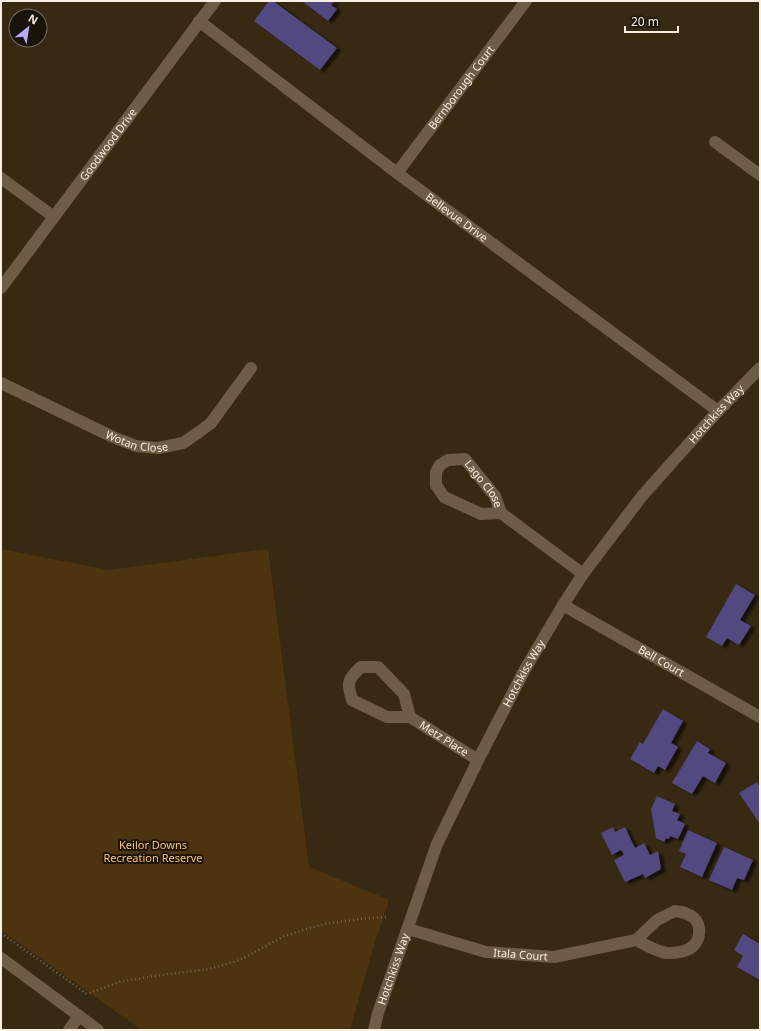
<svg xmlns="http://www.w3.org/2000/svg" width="761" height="1031" font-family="'Noto Sans',sans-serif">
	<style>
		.green { fill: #4e340e }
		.building { fill: #51487f; filter: url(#shadow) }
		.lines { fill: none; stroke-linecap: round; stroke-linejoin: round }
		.path { stroke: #766855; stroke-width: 2.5; stroke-dasharray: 1 3; stroke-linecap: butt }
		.minor { stroke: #6d5c46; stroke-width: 12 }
		.labels { text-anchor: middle; stroke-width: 4; stroke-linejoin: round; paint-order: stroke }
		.street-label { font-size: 11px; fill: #f9efe2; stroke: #1a130a }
		.park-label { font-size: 11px; fill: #fdc272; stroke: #1a130a }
	</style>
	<defs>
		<filter id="shadow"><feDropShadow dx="4.5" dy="2.5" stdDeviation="1" flood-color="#0009"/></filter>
	</defs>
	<rect width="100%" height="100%" fill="#382913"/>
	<path class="green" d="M1,549L109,570L268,549L309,867L389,900L375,942L350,1030H142L1,930Z"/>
	<g class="building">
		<path d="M269,1H273L337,48L320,70L254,21Z"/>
		<path d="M302,1H334L331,5L337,9L328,21Z"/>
		<path d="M736,584L755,595L740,620L751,626L739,645L727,638L722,646L706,637Z"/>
		<path d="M663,709L683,721L671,743L678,747L665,770L658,766L654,773L630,759L640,742L643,744Z"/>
		<path d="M697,741L710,749L708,753L726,763L715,783L703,776L692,794L672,783Z"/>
		<path d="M757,782L760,787V824L739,793Z"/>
		<path d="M657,796L675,804L672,811L680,814L677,820L685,824L678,839L670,836L669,839L666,838L664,842L656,838L651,809Z"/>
		<path d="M613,827L615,832L625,827L635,848L644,843L650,855L658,851L661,869L645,878L643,874L625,882L614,860L624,855L621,850L612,855L601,833Z"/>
		<path d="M688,830L717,843L702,877L680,867L686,854L679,851Z"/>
		<path d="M724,847L753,860L744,880L737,878L732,890L709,880Z"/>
		<path d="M743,934L760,944V980L737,967L743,956L734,950Z"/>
	</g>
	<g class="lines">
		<path class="path" d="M1,933L87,994L119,982L161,975L209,969L240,960L284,936L324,924L368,918L386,917"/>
		<g class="minor">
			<path id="s1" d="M199,21L397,173L718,411"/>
			<path d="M715,142L760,175"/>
			<path id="s2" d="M397,173L526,1"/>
			<path d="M1,178L54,217"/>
			<path id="s3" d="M1,288L215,1"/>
			<path id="s4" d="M1,383L113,437L136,446L158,448L183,443L199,432L211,423L251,368"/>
			<path id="s5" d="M501,513L481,514L444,497L436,485V472L440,465L448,460L465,459L495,496L501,513L583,574"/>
			<path id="s6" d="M563,605L760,717"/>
			<path id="s7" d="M410,717L404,694L378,667H361C347,680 347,682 352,700L387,717H410L478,760"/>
			<path id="s8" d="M408,929L486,952L554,957L636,940L657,920L675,911C679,912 684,912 687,914C703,919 703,941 689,949C684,952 675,953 668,953C659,953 644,944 636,940"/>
			<path d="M1,958L98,1030"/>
			<path d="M69,1030L79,1016"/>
			<path id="s9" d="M374,1030L378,1013L437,844L478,760L524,671L563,605L583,574L642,496L718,411L760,368"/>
		</g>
	</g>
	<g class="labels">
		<g class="street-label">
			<text dy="4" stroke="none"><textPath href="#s2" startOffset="107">Bernborough Court</textPath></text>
			<text dy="4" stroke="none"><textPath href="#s3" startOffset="179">Goodwood Drive</textPath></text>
			<text dy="4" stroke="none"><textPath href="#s1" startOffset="324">Bellevue Drive</textPath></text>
			<text dy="4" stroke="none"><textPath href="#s9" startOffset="712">Hotchkiss Way</textPath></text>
			<text dy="4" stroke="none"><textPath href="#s4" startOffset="149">Wotan Close</textPath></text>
			<text dy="4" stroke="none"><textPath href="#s5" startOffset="154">Lago Close</textPath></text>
			<text dy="4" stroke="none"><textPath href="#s6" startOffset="113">Bell Court</textPath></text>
			<text dy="4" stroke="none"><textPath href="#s9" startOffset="388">Hotchkiss Way</textPath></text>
			<text dy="4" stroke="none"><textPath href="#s7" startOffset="218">Metz Place</textPath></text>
			<text dy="4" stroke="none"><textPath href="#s8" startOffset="116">Itala Court</textPath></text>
			<text dy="4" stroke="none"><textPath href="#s9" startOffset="64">Hotchkiss Way</textPath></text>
		</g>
		<g class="park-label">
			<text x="153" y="849">Keilor Downs<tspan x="153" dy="13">Recreation Reserve</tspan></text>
		</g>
	</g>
	<rect width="761" height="1031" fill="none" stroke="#f9efe2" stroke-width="4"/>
	<g transform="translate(28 28) rotate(30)"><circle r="19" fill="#1a130a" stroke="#736b60"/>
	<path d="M0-3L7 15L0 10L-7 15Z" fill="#b5acf8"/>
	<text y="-6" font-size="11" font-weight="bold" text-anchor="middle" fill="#f9efe2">N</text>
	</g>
	<path d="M625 26v6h53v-6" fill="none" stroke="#f9efe2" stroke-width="2"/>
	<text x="631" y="26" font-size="12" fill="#f9efe2" stroke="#1a130a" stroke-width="3" paint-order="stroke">20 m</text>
</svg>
